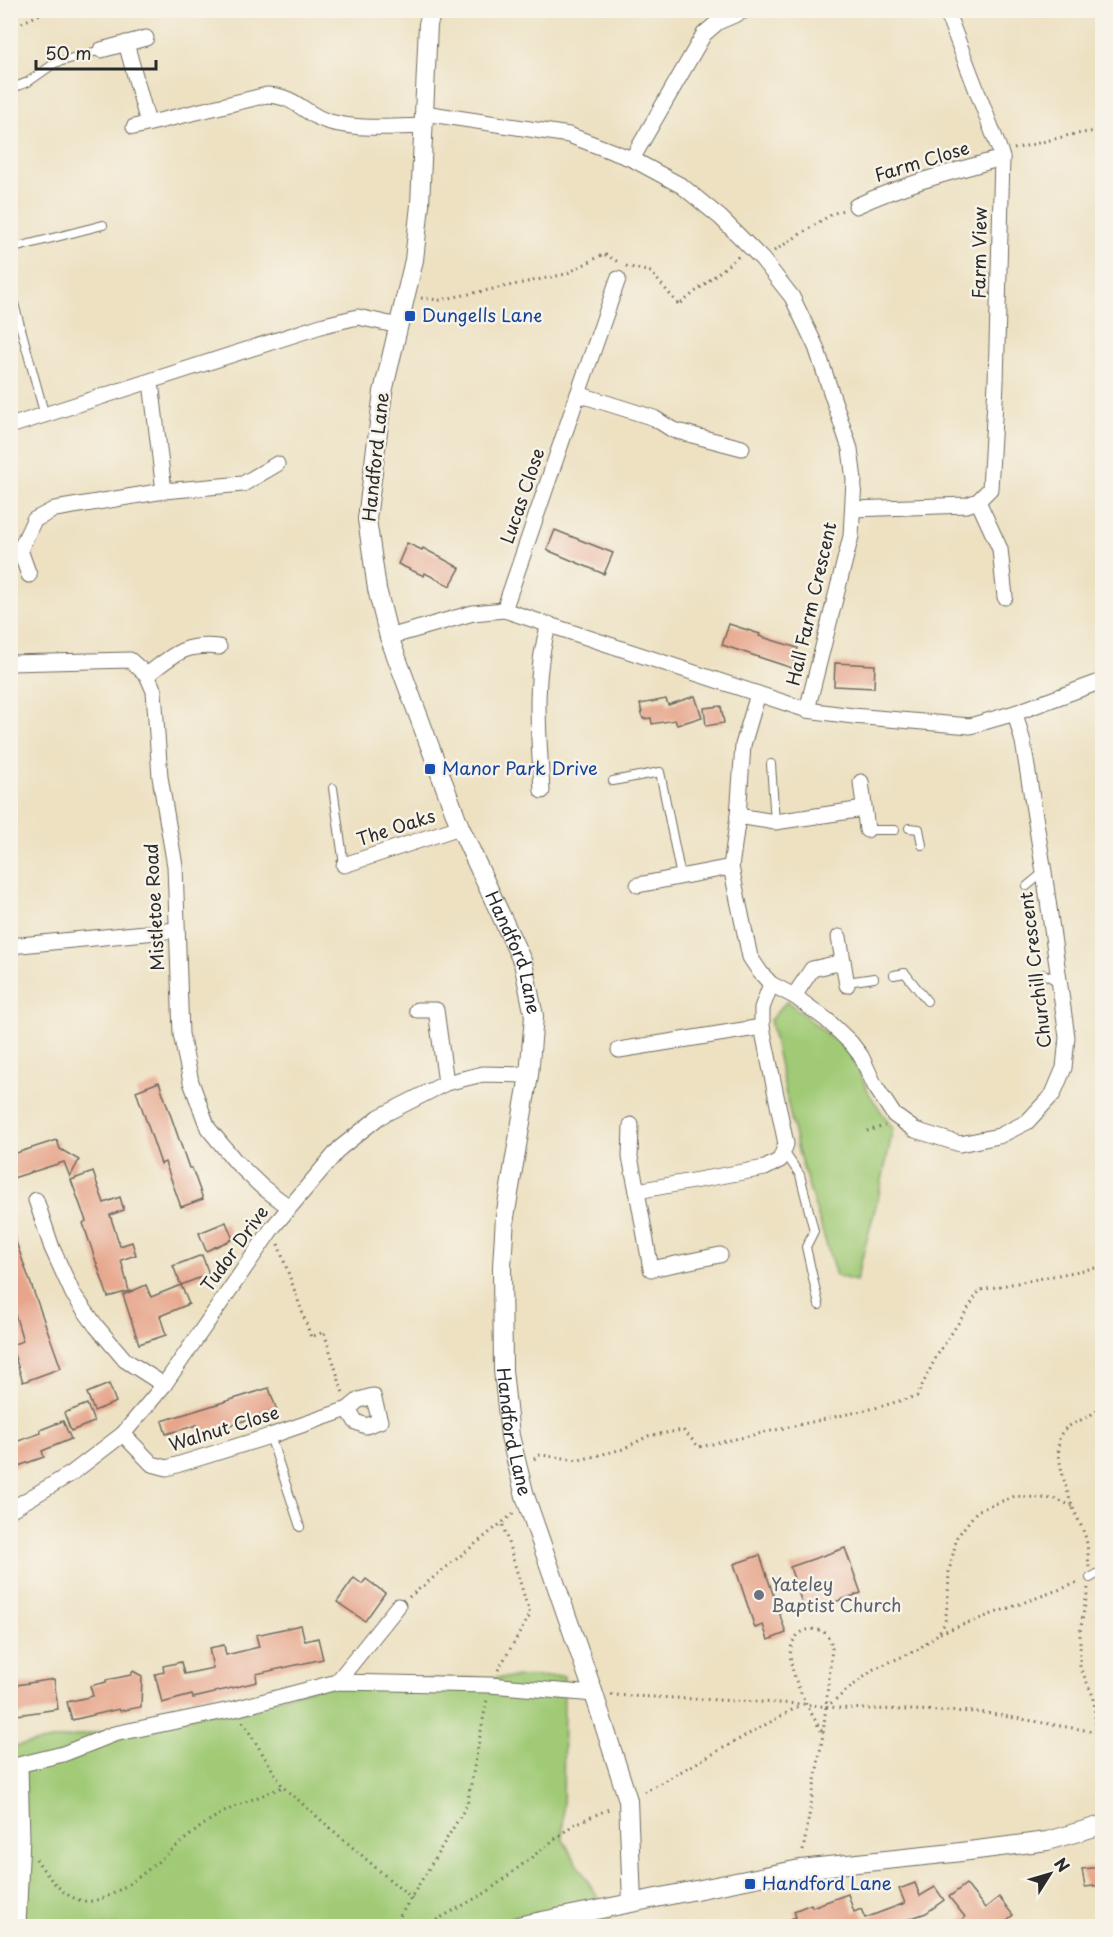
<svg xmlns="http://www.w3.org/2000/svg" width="1113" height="1937" font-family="'Playpen Sans',sans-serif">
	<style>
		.green { fill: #a0ca76; stroke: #667a50; stroke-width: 1.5 }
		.building { fill: #e7a68c }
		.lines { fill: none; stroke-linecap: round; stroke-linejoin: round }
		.service-casing { stroke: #6f6b60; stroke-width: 10 }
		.minor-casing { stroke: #6f6b60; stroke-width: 17 }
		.tertiary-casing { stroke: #6f6b60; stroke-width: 20 }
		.path { stroke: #6f6b60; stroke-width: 3; stroke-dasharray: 1.5 4.5; stroke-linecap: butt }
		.service { stroke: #fff; stroke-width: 8 }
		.minor { stroke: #fff; stroke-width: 15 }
		.tertiary { stroke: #fff; stroke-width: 18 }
		.transit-dot { fill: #1a4fb4; stroke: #f7f3e8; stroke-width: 2 }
		.worship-dot { fill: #6b7280; stroke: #f7f3e8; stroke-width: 2 }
		.labels { text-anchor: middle; stroke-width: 5; stroke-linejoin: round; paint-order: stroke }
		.street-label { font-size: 18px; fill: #2b2b2b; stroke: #f7f3e8 }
		.transit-label { font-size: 18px; fill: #164399; stroke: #f7f3e8; text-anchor: start }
		.worship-label { font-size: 18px; fill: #5b616d; stroke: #f7f3e8; text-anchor: start }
	</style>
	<rect width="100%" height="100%" fill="#f7f3e8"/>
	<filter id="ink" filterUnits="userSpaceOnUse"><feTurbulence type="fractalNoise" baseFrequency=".0167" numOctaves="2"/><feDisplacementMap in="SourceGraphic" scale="12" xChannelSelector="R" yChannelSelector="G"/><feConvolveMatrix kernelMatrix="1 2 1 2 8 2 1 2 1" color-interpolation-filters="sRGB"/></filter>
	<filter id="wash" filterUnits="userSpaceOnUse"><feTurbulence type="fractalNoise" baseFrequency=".008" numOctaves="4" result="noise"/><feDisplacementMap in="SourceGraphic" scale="24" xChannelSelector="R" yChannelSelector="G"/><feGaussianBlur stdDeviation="1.35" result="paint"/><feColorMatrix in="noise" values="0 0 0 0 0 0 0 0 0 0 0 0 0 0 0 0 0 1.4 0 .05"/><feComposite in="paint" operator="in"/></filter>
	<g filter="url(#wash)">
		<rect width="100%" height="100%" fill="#ede1c2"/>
		<g class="green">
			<path d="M787,1001L850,1053L870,1095L893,1129L880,1190L856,1281L836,1276L798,1151L770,1020Z"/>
			<path d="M564,1676L563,1840L615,1926H11V1747L235,1709L337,1682Z"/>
		</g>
		<g id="blocks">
			<g class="building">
				<path d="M555,530L613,553L604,574L547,550Z"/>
				<path d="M407,543L422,550L423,548L460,568L450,586L425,573L424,576L398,564Z"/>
				<path d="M729,624L760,634L759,636L798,648L792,668L722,645Z"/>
				<path d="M835,663L875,665L874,688L834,686Z"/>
				<path d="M695,696L702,717L677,725L675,720L652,724L651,718L643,719L640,704L666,699L668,705Z"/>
				<path d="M721,706L724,723L706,726L704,708Z"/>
				<path d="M159,1082L189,1168H192L203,1199L181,1207L165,1162L161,1164L136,1091Z"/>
				<path d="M57,1140L60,1149L79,1160L70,1177L64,1162L10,1179V1155Z"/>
				<path d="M93,1172L104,1203L120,1197L124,1210L110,1215L120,1246L132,1242L136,1255L121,1260L129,1291L108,1297L83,1223L86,1221L71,1180Z"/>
				<path d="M226,1222L233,1239L206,1251L199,1233Z"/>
				<path d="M12,1231L61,1368L23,1382L11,1345L23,1341L10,1297V1232Z"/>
				<path d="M202,1255L209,1274L181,1285L173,1266Z"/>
				<path d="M146,1285L151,1297L181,1285L189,1304L160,1316L166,1335L139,1344L123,1295Z"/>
				<path d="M109,1384L116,1402L94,1411L87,1393Z"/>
				<path d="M269,1388L277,1411L199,1434L197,1425L166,1434L162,1421Z"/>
				<path d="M87,1404L94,1422L71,1431L64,1413Z"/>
				<path d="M63,1421L71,1439L42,1451L44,1457L10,1469V1444L41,1433L40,1430Z"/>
				<path d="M845,1548L861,1593L805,1612L790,1567Z"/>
				<path d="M760,1555L786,1633L768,1640L763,1625L755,1628L734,1564Z"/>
				<path d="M354,1578L362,1584L366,1579L385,1593L365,1621L337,1602Z"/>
				<path d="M301,1625L305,1641L318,1638L323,1659L256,1674L257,1682L215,1692V1693L193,1698L192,1695L162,1703L155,1674L164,1672L163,1666L181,1662L184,1674L213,1668L209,1648L224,1645L226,1655L259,1647L256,1635Z"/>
				<path d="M133,1671L142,1676L141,1707L120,1711L119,1709L72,1720L67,1702L93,1696L90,1686L106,1682V1680L131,1675Z"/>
				<path d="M54,1679L58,1709L10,1716V1686Z"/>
				<path d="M1102,1867V1885L1085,1887L1082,1869Z"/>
				<path d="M915,1883L920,1896L935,1887L944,1900L926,1913L889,1926H773L796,1917L794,1911L811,1904L812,1907L848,1894L854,1912L861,1909L865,1918L905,1903L899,1889Z"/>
				<path d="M966,1884L985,1908L999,1897L1013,1915L999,1926H954L965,1917L949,1897Z"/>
			</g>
		</g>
	</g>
	<g filter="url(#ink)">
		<use href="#blocks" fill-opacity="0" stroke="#6f6b60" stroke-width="1.5"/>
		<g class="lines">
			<g class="service-casing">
				<g id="service">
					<path d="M10,89L28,82L55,63L101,50"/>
					<path d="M10,249L103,225"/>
					<path d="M10,289L45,416"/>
					<path d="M771,764L775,822"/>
					<path d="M613,781L660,772L681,877"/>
					<path d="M333,788L344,865"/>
					<path d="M909,828L919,829L922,845"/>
					<path d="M867,830H895"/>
					<path d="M1027,886L1044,872"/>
					<path d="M1044,974L1059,982"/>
					<path d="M894,975L905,973L927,1001"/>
					<path d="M847,982L874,978"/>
					<path d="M785,1153L800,1175L814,1231L806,1247L819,1305"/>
					<path d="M270,1436L300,1527"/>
					<path d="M1090,1578L1102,1571"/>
				</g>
			</g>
			<g class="minor-casing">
				<g id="minor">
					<path d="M126,43L148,123"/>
					<path d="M101,50L146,38"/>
					<path d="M424,113L569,135L632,159L682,186L721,218L762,259L792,297L816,347L850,449L854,480L851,536L807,710"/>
					<path d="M134,127L267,95C298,96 305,116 330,122C360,130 394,127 424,126"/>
					<path d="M632,159L704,34L718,22L746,10"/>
					<path d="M856,206C904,184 951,172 1002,158"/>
					<path d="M578,394L618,279"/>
					<path d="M10,426L324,325L358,317L399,326"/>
					<path d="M164,491L243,484L277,464"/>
					<path d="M978,501L1000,549L1005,597"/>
					<path d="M853,509L967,505L978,501L990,489L996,383L1002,158L1000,151L946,10"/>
					<path d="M29,575L20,550L34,520L55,509L164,491L151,382"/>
					<path d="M504,610L578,394L654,418L673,430L742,448"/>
					<path d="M389,637L473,613L504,610L807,710L853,716L970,726L1015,713L1102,681"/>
					<path d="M10,663L130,660L147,675L154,691L160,777L175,866L181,1034L191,1082L208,1128L236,1162L261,1186L289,1207"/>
					<path d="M147,675C173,655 184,643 219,647"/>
					<path d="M758,694L743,745L738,816L731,867L750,957L760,972L771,984L794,996L827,1020L851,1043L861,1056L875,1086L894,1115L915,1130L960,1144L999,1136L1027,1122L1053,1094L1064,1068L1067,1037L1044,872L1023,742L1015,713"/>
					<path d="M861,782L867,830"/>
					<path d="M542,791C539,735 532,678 549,624"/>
					<path d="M738,816L775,822L864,809"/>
					<path d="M344,865L460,827"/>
					<path d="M638,885L731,867"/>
					<path d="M839,937L847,985"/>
					<path d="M10,946L177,930"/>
					<path d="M794,996L812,969L843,962"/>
					<path d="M417,1010H436L446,1083"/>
					<path d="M619,1050L762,1027"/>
					<path d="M631,1125L630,1157L637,1191"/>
					<path d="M36,1200L52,1248L73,1294L96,1326L125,1360L164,1385"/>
					<path d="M720,1255L651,1269L637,1191L765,1168L780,1160L786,1144L762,1027V1008L771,984"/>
					<path d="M123,1434L152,1464L167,1468L270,1436L348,1409L359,1400L373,1396L380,1421L366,1426L356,1422L348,1409"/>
					<path d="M10,1510L72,1473L123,1434L164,1385L273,1227L340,1148L379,1117L446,1083L483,1074L529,1075"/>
					<path d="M337,1682L398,1606"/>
					<path d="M10,1767L63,1754L114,1734L235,1709L337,1682L490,1685L594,1694"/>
					<path d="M18,1926L22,1837L20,1766"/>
				</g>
			</g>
			<g class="tertiary-casing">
				<g id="tertiary">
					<path id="s1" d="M433,10L428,24L420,205L414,260L383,392L367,519L377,589L389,637L460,827L523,963L534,1016L529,1075L505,1217L502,1266L503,1370L510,1436L525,1496L594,1694L628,1800L632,1902"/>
					<path d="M517,1926L800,1869L953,1853L1047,1841L1102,1825"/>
				</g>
			</g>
			<g class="path">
				<path d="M10,25L19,24L49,10"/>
				<path d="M1014,149L1070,135L1102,130"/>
				<path d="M774,251L832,214L843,210"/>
				<path d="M626,266L651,272L679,305L739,256"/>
				<path d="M421,298L440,300L566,274L604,254L620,263"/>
				<path d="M867,1131L885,1126"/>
				<path d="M278,1244L311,1337L324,1332L343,1393"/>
				<path d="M534,1459L540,1455L579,1460L623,1449L648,1436L683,1430L699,1447L875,1408L917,1396L936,1357L980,1290L1100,1267L1102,1265"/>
				<path d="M1089,1567C1088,1558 1088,1547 1086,1539C1083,1528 1077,1518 1073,1508C1067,1493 1054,1451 1060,1436C1067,1420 1094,1421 1102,1402"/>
				<path d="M1088,1588L1080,1632V1667L1094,1698L1096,1733L1102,1758"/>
				<path d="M409,1597L514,1513"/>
				<path d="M940,1633L1080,1582"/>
				<path d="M498,1670L530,1615L502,1522"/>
				<path d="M611,1695L802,1704L839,1708L980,1712L1102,1733"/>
				<path d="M826,1707L874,1669L917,1650L938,1634L945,1623L948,1598L949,1571L957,1537L977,1511L1015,1496L1055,1499L1072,1506"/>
				<path d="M243,1722L283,1787L412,1899"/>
				<path d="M644,1792L801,1705"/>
				<path d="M803,1851L823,1734L832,1648L830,1639L824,1632C815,1628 806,1628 798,1635C775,1657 811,1712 823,1734"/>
				<path d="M36,1859C48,1877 67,1904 92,1901C127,1896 180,1839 212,1819C234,1805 259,1797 283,1787"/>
				<path d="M395,1924L431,1923L487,1892L573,1825L611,1808"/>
				<path d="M394,1926L467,1805L487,1699"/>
			</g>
			<use href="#service" class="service"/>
			<use href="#minor" class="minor"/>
			<use href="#tertiary" class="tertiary"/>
		</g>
	</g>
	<g class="transit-dot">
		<rect x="404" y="310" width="12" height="12" rx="3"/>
		<rect x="424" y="763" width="12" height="12" rx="3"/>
		<rect x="744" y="1878" width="12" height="12" rx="3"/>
	</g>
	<circle class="worship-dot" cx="759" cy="1595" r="6"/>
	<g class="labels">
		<g class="street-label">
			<text transform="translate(922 162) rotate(-17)" y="6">Farm Close</text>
			<text transform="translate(980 253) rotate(-89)" y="6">Farm View</text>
			<text transform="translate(376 457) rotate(-84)" y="6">Handford Lane</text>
			<text transform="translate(523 496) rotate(-71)" y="6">Lucas Close</text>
			<text transform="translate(812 604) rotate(-77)" y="6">Hall Farm Crescent</text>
			<text transform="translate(396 828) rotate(-18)" y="6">The Oaks</text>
			<text transform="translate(155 907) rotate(-93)" y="6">Mistletoe Road</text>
			<text dy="6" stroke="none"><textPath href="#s1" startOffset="975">Handford Lane</textPath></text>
			<text transform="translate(1036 970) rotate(-97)" y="6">Churchill Crescent</text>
			<text transform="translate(235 1249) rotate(-54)" y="6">Tudor Drive</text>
			<text transform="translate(224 1429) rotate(-17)" y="6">Walnut Close</text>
			<text dy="6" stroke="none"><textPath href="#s1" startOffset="1461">Handford Lane</textPath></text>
		</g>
		<g class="transit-label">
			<text x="422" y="322">Dungells Lane</text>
			<text x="442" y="775">Manor Park Drive</text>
			<text x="762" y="1890">Handford Lane</text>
		</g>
		<g class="worship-label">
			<text x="771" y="1591">Yateley<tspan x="771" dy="21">Baptist Church</tspan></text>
		</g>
	</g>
	<rect width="1113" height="1937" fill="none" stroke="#f7f3e8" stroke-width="36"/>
	<g transform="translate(1050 1874) rotate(53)" stroke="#f7f3e8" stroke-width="4.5" paint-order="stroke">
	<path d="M0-4.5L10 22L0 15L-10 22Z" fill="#2b2b2b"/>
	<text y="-9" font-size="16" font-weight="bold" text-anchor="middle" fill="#2b2b2b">N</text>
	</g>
	<path d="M36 60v9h120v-9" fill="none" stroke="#2b2b2b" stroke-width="3"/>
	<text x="45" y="60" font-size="18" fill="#2b2b2b" stroke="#f7f3e8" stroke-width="4.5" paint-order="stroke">50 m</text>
</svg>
